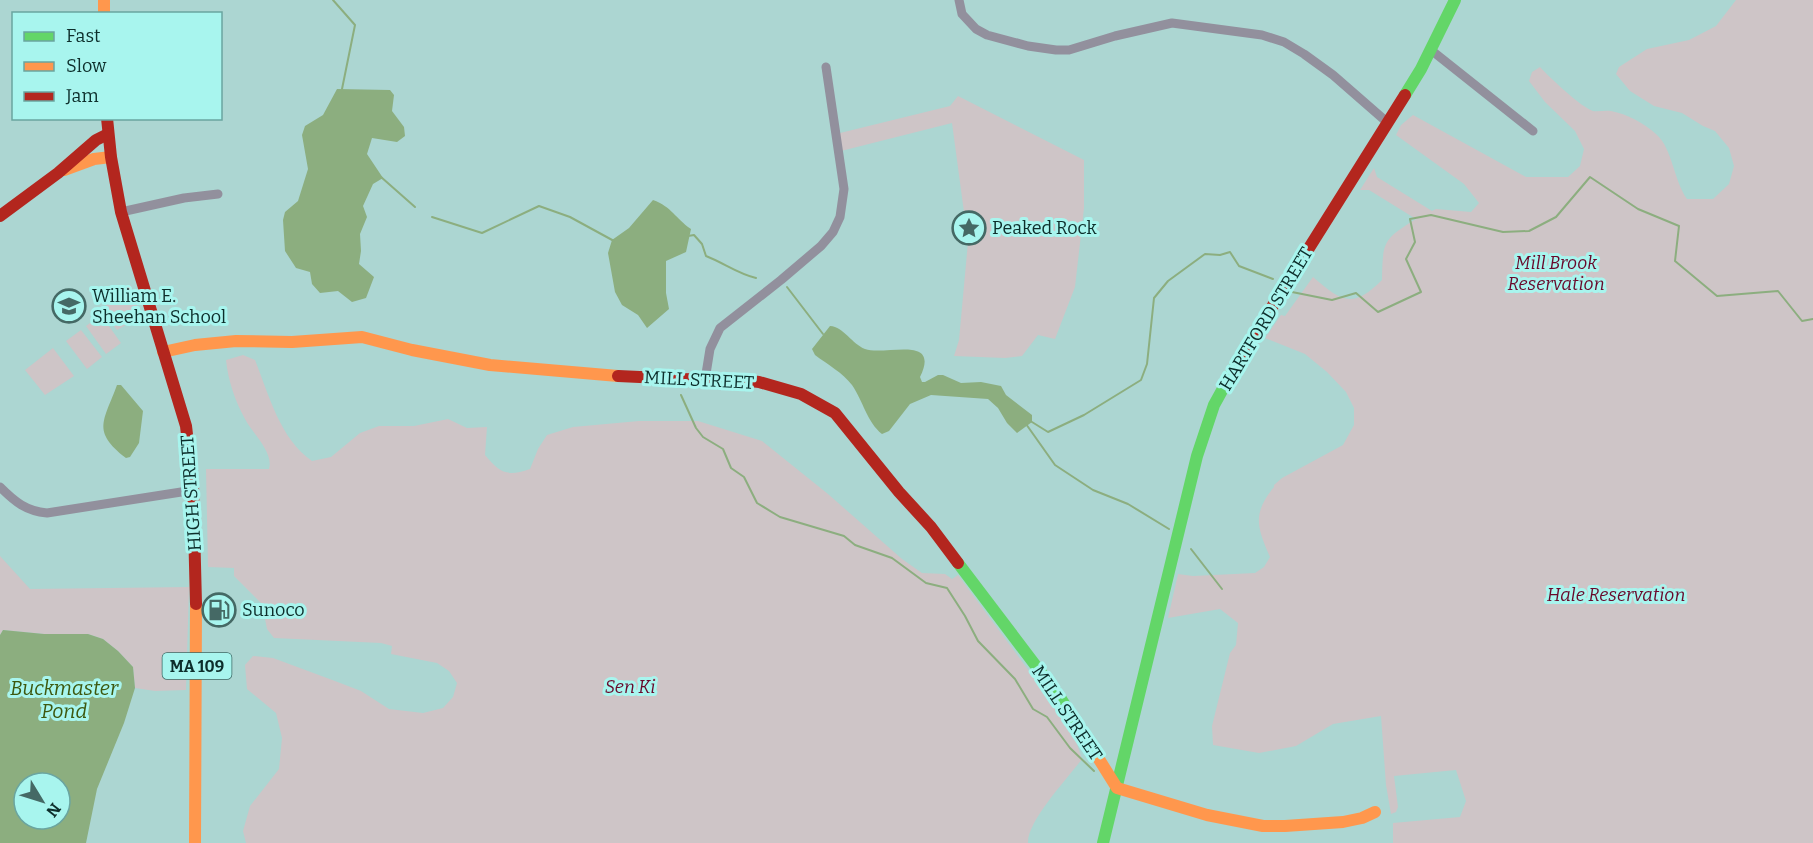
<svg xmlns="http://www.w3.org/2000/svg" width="1813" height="843" font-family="Bitter,serif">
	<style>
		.green { fill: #cec5c7 }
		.water { fill: #8cae7f; fill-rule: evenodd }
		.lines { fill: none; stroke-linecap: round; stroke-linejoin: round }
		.stream { stroke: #8cae7f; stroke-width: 2 }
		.street { stroke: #92909d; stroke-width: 9 }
		.fast { stroke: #63d668; stroke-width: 12 }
		.slow { stroke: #ff974d; stroke-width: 12 }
		.jam { stroke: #b3261e; stroke-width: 12 }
		.labels { text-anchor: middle; stroke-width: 6; stroke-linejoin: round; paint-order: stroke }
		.shield { fill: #a8f5ee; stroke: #3c6a66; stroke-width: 1.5 }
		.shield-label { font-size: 16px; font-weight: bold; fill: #0d2e2b }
		.poi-label { font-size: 18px; fill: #0d2e2b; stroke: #a8f5ee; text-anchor: start }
		.park-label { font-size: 18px; font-style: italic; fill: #69082a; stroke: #a8f5ee }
		.street-label { font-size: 18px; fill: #0d2e2b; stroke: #a8f5ee }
		.water-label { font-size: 20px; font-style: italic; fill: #3d580f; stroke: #a8f5ee }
	</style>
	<rect width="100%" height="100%" fill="#acd6d2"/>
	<g class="green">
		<path d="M1736,0H1813V843H1393V823L1460,817L1466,801L1456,770L1394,776L1398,807L1396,812L1391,814L1386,785L1381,716L1333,724L1296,746L1259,753L1213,745L1212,726L1230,653L1236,645L1238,623L1220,609L1168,618L1178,574L1193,576L1255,573L1264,567L1270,557C1257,527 1252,514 1274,487V485L1282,478L1343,445L1354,425V408L1346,392L1327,372L1305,354L1265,338L1281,315L1285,316L1313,277C1341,301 1352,310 1382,280C1383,242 1382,240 1416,219L1369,190H1360L1374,168L1377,177L1432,211L1436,209L1471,212L1479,203L1464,184L1396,135L1401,125L1413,115L1526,177H1568L1580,166L1584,149L1575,131L1545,102L1529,81L1532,72L1540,67C1548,76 1582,108 1593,111C1599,112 1605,110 1611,111C1627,114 1644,123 1656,134C1673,149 1673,179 1687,199H1713L1729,184L1734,166L1729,148L1715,131L1703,126L1682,113L1654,106L1630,91L1616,74L1619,67L1647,49L1689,40L1716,26Z"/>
		<path d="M958,96L1084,160V208L1075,287L1055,339L1038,335L1022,356L1005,358L954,356L959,340L968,242L952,123L841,151L836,134L950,106Z"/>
		<path d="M131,285L140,317L117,330L101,310Z"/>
		<path d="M101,315L121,343L106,354L86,326Z"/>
		<path d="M81,330L102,357L87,369L66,341Z"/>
		<path d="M53,348L74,376L45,395L25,370Z"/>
		<path d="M243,355L255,360C269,395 280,439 312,461L331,457L360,433L379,426H414L448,419L467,428L487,427L485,455C500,473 507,477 530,469L538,449L547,435L573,427L639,421H698L762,441L828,494L902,559L922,573L945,574L952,579L958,575L1072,729L1082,759C1068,778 1027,821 1028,843H246L243,831L250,806L279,769L282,738L276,713L247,689L245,665L253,656L273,658L335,681L361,691L389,709L423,713L443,708L453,697L457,683L449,671L437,663L391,654L392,646L381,643L274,638L267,629L262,604L234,576V568L208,567L206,469H269C274,452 252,433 245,419C235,401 228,380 226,360Z"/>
		<path d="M0,556L30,589L189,587L186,690L155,691L135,688L133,667L118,651L103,639L88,634H44L3,630L0,635Z"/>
	</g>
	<g class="water">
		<path d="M337,89L390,90L394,95L392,111L404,127L405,136L397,142L372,138L367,154L383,178L373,184L363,206L367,217L360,234L361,251L359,264L374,277L366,298L352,302L338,291L320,293L312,284L310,272L296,268L285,251L283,220L285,212L298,201L308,169L302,135L305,126L323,115Z"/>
		<path d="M653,200C672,207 675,218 691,229L686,252L666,261V293L669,309L647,328L638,315L622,305L615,292L608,253L612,240L629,228Z"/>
		<path d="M830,326C844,327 852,344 865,349C885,356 941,334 920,377L922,382H925L938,375H943L961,383L981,382L1001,386L1006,395L1032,415V422L1017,433L1007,423L998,408L988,399L931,395L910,404L889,431L882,434C867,422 863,401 852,385C843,373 827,364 815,355L812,349Z"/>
		<path d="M117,385H121L143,411L139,443L130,457L126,458C91,431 104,421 117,385Z"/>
		<path d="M3,630L44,634H88L103,639L118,651L133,667L135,688L124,723L97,789L86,843H0V635ZM24,783H60V819H24Z"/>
	</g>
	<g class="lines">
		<g class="stream">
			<path d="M333,0L355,25L342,89"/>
			<path d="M381,177L415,207"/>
			<path d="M432,217L482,233L539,206L570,217L614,241"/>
			<path d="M688,236L694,235L702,244L706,256C724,263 738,274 756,278"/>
			<path d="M787,287L823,334"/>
			<path d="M1292,292L1332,300L1356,293L1378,312L1421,292L1406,259L1415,242L1410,219L1431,215L1503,232L1529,231L1556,217L1590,177L1638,209L1679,226L1675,261L1717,296L1778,291L1802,321L1813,319"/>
			<path d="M681,395L696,428L703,437L723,449L731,468L744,477L757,503L780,517L844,536L855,545L892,558L926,583L947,588L965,616L978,641L1015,679L1033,709L1047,717L1070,748L1094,771"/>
			<path d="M1032,422L1048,432L1084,415L1141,380L1147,364L1154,298L1168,281L1205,254L1220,255L1230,252L1239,266L1273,279"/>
			<path d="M1026,424L1055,465L1093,490L1128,504L1169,529"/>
			<path d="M1191,549L1222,589"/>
		</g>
		<g class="street">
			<path d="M959,0L962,14L976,29L987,35L1028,46L1056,50H1069L1115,36L1172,23L1262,35L1284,42L1304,54L1333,75L1388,123"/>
			<path d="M1431,50L1533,131"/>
			<path d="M121,212L184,198L218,194"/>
			<path d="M705,380L710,349L720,328L781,280L821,246L833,232L840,217L844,189L826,67"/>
			<path d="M0,487C15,502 26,511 47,513L194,490"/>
		</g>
		<g class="fast">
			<path d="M1405,95L1421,69L1455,0"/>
			<path d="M958,563L1061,699L1097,756"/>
			<path d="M1103,843L1197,456L1214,405L1240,358"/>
		</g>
		<g class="slow">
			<path d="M104,0V14"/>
			<path d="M64,170L94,159L111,157"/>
			<path d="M163,352L195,345L236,341L292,342L362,337L412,350L490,365L618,376"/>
			<path d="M1097,756L1117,788L1207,815L1263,826H1285L1343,822L1362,818L1375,812"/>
			<path d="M195,843L196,604"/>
		</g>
		<g class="jam">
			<path d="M107,118L111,157L121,212L186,426L193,486L196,604"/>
			<path d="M0,216L58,173L96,140L108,134"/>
			<path d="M1240,358L1405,95"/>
			<path d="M618,376L705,380L734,379L759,382L801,394L835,413L899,492L931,527L958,563"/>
		</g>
	</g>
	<defs>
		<g id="sight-ring" transform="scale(1.725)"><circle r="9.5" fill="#a8f5ee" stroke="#456965" stroke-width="1.5"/><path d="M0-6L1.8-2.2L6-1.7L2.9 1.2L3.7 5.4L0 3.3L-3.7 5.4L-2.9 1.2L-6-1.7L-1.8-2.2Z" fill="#456965"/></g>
		<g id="school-ring" transform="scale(1.725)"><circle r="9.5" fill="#a8f5ee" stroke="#456965" stroke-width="1.5"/><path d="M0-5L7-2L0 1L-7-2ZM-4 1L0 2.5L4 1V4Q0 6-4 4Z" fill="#456965"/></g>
		<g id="fuel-ring" transform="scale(1.725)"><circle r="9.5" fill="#a8f5ee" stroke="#456965" stroke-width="1.5"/><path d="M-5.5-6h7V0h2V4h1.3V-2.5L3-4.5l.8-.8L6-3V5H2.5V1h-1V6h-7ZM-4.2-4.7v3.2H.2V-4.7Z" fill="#456965"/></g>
	</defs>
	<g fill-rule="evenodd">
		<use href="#sight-ring" x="969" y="228"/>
		<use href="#school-ring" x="69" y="306"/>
		<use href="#fuel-ring" x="219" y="610"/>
	</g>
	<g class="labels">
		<rect class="shield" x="162.5" y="653" width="69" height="26" rx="4.5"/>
		<g class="shield-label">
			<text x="197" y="672">MA 109</text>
		</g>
		<g class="poi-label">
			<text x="992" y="234">Peaked Rock</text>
			<text x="92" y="302">William E.<tspan x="92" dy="21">Sheehan School</tspan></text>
			<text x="242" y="616">Sunoco</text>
		</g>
		<g class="park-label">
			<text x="1556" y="269">Mill Brook<tspan x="1556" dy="21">Reservation</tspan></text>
			<text x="1616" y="601">Hale Reservation</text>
			<text x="630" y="693">Sen Ki</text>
		</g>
		<g class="street-label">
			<text transform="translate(1266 319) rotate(-59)" y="6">HARTFORD STREET</text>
			<text transform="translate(699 380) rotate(3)" y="6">MILL STREET</text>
			<text transform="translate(191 493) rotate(-94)" y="6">HIGH STREET</text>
			<text transform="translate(1067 713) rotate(56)" y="6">MILL STREET</text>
		</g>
		<g class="water-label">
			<text x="64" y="695">Buckmaster<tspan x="64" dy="23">Pond</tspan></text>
		</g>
	</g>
	<rect x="12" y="12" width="210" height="108" fill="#a8f5ee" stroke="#6aa5a0" stroke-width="1.5"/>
	<rect x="24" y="32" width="30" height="9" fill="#63d668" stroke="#6aa5a0" stroke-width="1.5"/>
	<text x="66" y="42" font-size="18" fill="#0d2e2b">Fast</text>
	<rect x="24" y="62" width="30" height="9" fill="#ff974d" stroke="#6aa5a0" stroke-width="1.5"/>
	<text x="66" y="72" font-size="18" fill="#0d2e2b">Slow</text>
	<rect x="24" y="92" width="30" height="9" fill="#b3261e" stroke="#6aa5a0" stroke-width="1.5"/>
	<text x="66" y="102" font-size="18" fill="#0d2e2b">Jam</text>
	<g transform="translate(42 801) rotate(128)"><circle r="28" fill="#a8f5ee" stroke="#6aa5a0" stroke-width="1.5"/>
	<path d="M0-4.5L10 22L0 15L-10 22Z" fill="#456965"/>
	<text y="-9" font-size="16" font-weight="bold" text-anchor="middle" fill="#0d2e2b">N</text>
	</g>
</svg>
